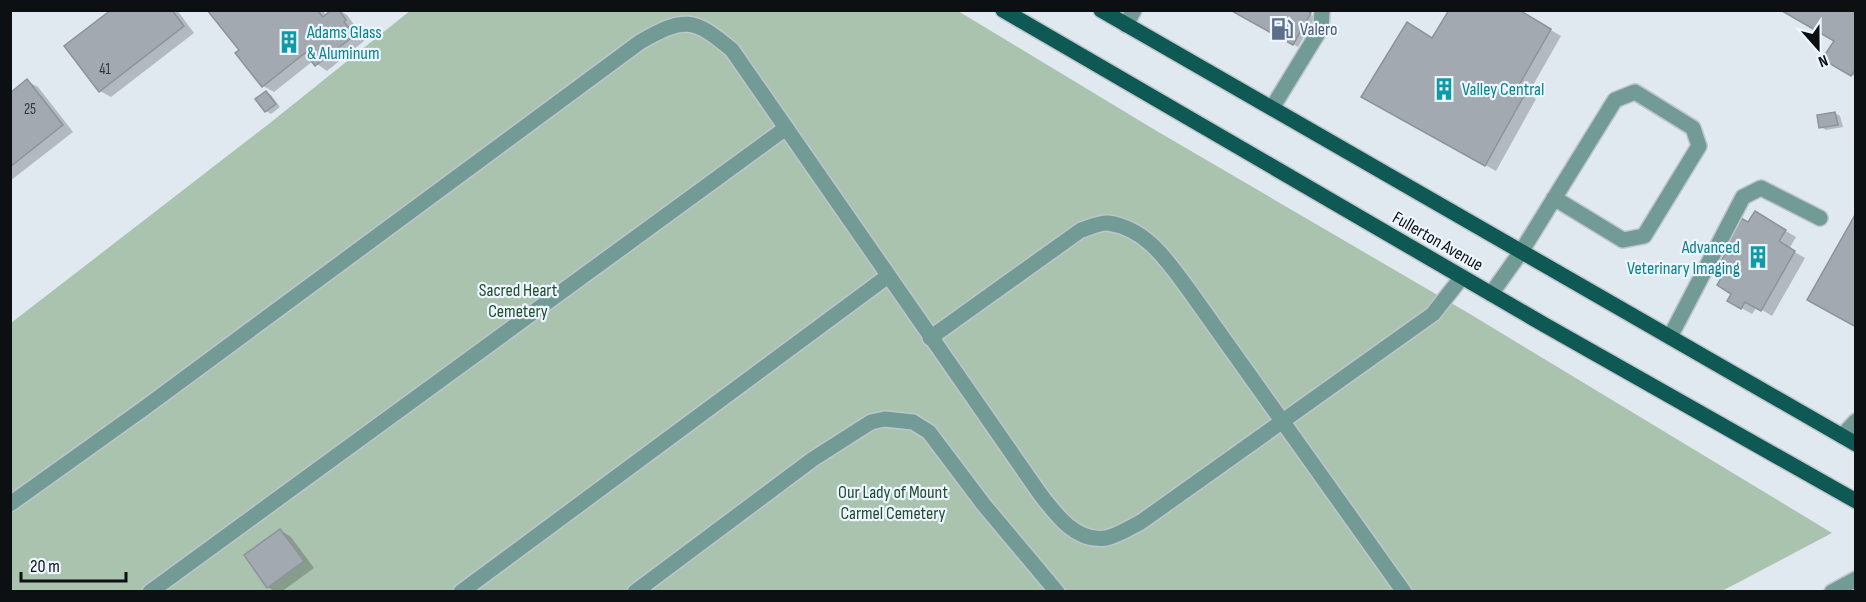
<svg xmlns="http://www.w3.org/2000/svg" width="1866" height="602" font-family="'Sofia Sans Condensed',sans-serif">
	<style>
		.green { fill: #aac3af }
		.shadow { fill: #0003 }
		.building { fill: #a2a9b1; stroke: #8c939b; stroke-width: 1.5 }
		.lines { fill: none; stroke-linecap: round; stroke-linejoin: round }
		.minor-casing { stroke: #bec5cc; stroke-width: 18 }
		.major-casing { stroke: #bec5cc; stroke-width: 18 }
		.minor { stroke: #729b96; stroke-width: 15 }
		.major { stroke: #0e5953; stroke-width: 15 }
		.labels { text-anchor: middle; stroke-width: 4.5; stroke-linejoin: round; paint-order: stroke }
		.number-label { font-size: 15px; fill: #32363a }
		.service-label { font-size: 18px; fill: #4e5e75; stroke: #edf5fe; text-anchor: start }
		.culture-label { font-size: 18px; fill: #0d838f; stroke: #edf5fe; text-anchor: start }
		.street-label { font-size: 18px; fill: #0d1012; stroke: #edf5fe }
		.park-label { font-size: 18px; fill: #224d2e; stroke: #edf5fe }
	</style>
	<rect width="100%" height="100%" fill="#e0e8f0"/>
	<path class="green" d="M411,10L958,11L1155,130L1470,314L1832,533L1720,592H11V323L270,123Z"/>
	<g class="shadow">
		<path d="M113,10H177L194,33L111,97L100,91Z"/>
		<path d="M209,10H322L327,16L334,10H339L347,15L356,27L354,28L364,41L327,71L313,61L274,92L263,86L241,51Z"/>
		<path d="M1233,10L1310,14L1315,17L1298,47Z"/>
		<path d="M1516,10L1561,36L1528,94L1536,99L1496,171L1363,97L1433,39Z"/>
		<path d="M1785,10H1856V77L1825,59L1836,40Z"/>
		<path d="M27,81L38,87L73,132L10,181V95Z"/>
		<path d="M266,92L271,95L280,107L271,114L266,111Z"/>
		<path d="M1835,113L1840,116L1843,127L1826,130L1821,127Z"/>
		<path d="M1755,213L1796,237L1789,249L1805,258L1772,316L1757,307L1752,314L1729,301L1734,293L1748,224Z"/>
		<path d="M280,530L291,537L314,568L281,592H275L268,587Z"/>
	</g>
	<g class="building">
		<path d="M111,10H172L184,26L99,92L64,46Z"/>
		<path d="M207,10H317L323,17L331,10H339L346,20L344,22L355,35L315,66L305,53L262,87L235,53L239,50Z"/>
		<path d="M1230,10H1306L1311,13L1293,45Z"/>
		<path d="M1449,10H1519L1551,29L1518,87L1526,92L1485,166L1361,97L1407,22L1432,38Z"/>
		<path d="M1856,10V69L1851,76L1822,59L1834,41L1782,11Z"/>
		<path d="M27,79L63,125L10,167V93Z"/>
		<path d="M266,91L276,104L265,112L255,99Z"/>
		<path d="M1835,112L1838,125L1819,128L1817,115Z"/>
		<path d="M1755,211L1786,230L1779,241L1795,251L1761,311L1745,302L1741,309L1727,301L1731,294L1717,285L1727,268L1720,263L1728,249L1721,245L1739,217L1748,222Z"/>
		<path d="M1856,213V327L1807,300Z"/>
		<path d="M280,529L304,561L267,588L244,555Z"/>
	</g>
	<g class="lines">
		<g class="minor-casing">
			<g id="minor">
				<path d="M1126,25L1134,10"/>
				<path d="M1272,108L1321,28L1322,10"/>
				<path d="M1491,294L1521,252L1615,100L1635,92L1693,128L1699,146L1644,236L1623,240L1554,198"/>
				<path d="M1670,337L1743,197L1761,188L1820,218"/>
				<path d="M930,338L1081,230C1089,228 1100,222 1108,223C1145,228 1166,259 1186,286L1404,592"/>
				<path d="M1842,436L1856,421"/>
				<path d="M10,504L143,409L640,42C684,17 693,17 732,50L1038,491C1054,512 1075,543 1106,538C1117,536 1131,527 1141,522L1433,314L1462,277"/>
				<path d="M150,592L786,128"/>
				<path d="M461,592L888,276"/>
				<path d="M635,592L813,459L871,422L885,419L913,422L929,432L984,505L1057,592"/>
				<path d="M1832,592L1856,579"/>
			</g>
		</g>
		<g class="major-casing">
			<g id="major">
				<path d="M1003,10L1543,324L1856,501"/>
				<path d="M1101,10L1856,444"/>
			</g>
		</g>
		<use href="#minor" class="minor"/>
		<use href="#major" class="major"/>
	</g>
	<defs>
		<g id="fuel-bare" transform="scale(1.8)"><path d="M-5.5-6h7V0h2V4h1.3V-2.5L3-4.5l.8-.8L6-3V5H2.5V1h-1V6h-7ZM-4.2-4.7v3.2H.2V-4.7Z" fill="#5c6f8a" stroke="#edf5fe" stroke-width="2.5" paint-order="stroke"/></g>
		<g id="building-bare" transform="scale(1.8)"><path d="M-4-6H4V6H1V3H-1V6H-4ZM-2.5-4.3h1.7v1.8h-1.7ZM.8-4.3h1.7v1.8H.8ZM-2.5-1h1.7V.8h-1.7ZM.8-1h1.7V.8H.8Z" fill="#0f9aa8" stroke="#edf5fe" stroke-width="2.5" paint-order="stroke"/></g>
	</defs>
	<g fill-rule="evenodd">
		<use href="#fuel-bare" x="1282" y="29"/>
		<use href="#building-bare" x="289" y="42"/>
		<use href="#building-bare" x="1444" y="89"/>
		<use href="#building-bare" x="1758" y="257"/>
	</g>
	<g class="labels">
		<g class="number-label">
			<text x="105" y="74">41</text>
			<text x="30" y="114">25</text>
		</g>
		<g class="service-label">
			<text x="1300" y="35">Valero</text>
		</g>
		<g class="culture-label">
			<text x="307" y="38">Adams Glass<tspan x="307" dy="21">&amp; Aluminum</tspan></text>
			<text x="1462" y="95">Valley Central</text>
			<text x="1740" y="253" text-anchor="end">Advanced<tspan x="1740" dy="21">Veterinary Imaging</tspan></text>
		</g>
		<g class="street-label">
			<text transform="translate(1438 241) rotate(30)" y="6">Fullerton Avenue</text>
		</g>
		<g class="park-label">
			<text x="518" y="296">Sacred Heart<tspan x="518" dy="21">Cemetery</tspan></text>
			<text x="893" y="498">Our Lady of Mount<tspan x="893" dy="21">Carmel Cemetery</tspan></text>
		</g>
	</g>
	<rect width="1866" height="602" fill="none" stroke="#0d1012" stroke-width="24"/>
	<g transform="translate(1818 48) rotate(159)" stroke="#edf5fe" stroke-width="4.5" paint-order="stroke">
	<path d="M0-4.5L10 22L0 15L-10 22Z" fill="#0d1012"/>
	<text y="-9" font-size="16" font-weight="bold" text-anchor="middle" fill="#0d1012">N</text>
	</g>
	<path d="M21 572v9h105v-9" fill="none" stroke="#0d1012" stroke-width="3"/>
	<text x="30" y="572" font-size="18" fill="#0d1012" stroke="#edf5fe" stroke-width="4.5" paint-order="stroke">20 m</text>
</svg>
